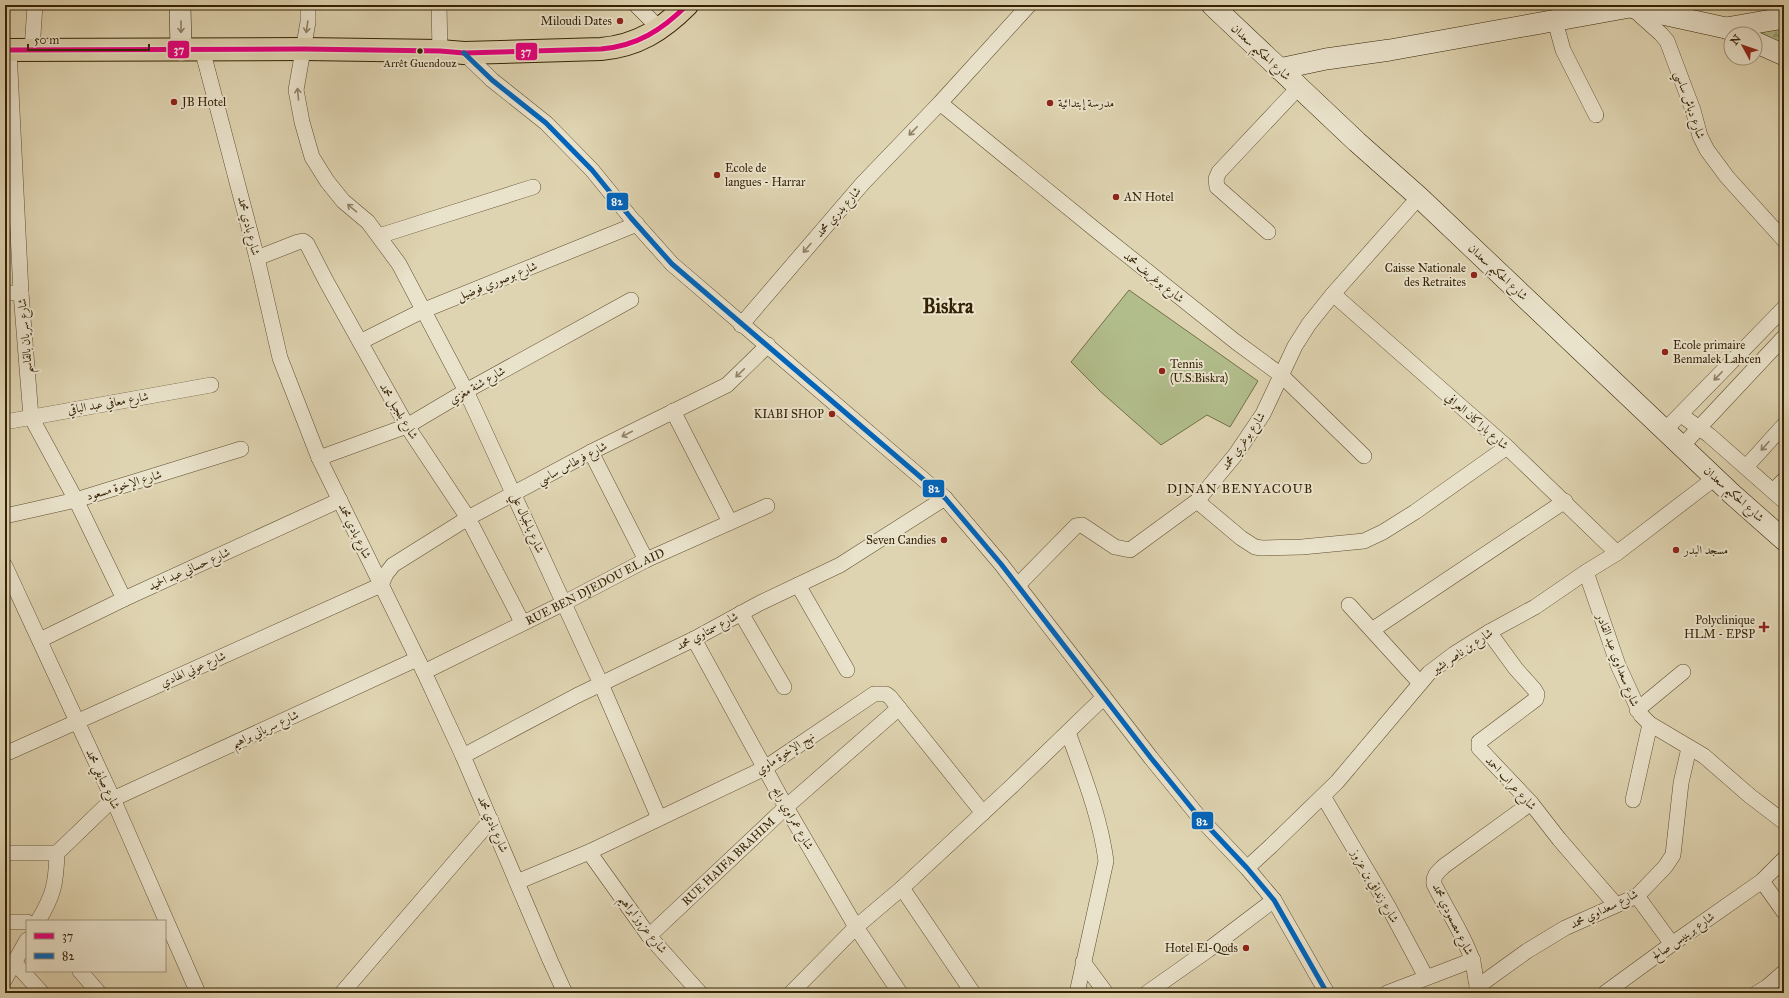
<svg xmlns="http://www.w3.org/2000/svg" width="1789" height="998" font-family="'IM FELL Great Primer',Amiri,serif">
	<style>
		.forest { fill: url(#forest-firs); stroke: #747048 }
		.park { fill: #b2bd8c; stroke: #747048 }
		.lines { fill: none; stroke-linecap: round; stroke-linejoin: round }
		.street-casing { stroke: #604e30; stroke-width: 16 }
		.secondary-casing { stroke: #352205; stroke-width: 22 }
		.primary-casing { stroke: #352205; stroke-width: 24 }
		.street { stroke: #eae3cc; stroke-width: 15 }
		.secondary { stroke: #eae3cc; stroke-width: 21 }
		.primary { stroke: #dfd4b1; stroke-width: 22 }
		.bus-1-casing { stroke: #eae3cc; stroke-width: 8 }
		.bus-2-casing { stroke: #eae3cc; stroke-width: 8 }
		.bus-1 { stroke: #e5007d; stroke-width: 5 }
		.bus-2 { stroke: #0065bd; stroke-width: 5 }
		.oneway { stroke: #908268 }
		.poi-dot { fill: #8f2418; stroke: #eae3cc; stroke-width: 1.5 }
		.bus-dot { fill: #352205; stroke: #eae3cc; stroke-width: 1.5 }
		.labels { text-anchor: middle; stroke-width: 4; stroke-linejoin: round; paint-order: stroke }
		.bus-label { font-size: 11px; fill: #352205; stroke: #eae3cc }
		.poi-label { font-size: 12px; fill: #352205; stroke: #eae3cc; text-anchor: start }
		.street-label { font-size: 12px; fill: #352205; stroke: #eae3cc }
		.neighbourhood-label { font-size: 13px; letter-spacing: 1px; fill: #352205; stroke: #eae3cc }
		.town-label { font-size: 20px; font-weight: bold; fill: #352205; stroke: #eae3cc }
		.line-badge { stroke: #eae3cc; stroke-width: 1.5 }
		.badge-label { font-size: 11px; text-anchor: middle; font-weight: bold; fill: #fff }
	</style>
	<defs>
		<pattern id="forest-firs" width="22" height="20" patternUnits="userSpaceOnUse"><rect width="22" height="20" fill="#b2bd8c"/><path d="M5 1l3.5 6h-7zM16 11l3.5 6h-7z" fill="#9aa277"/></pattern>
	</defs>
	<rect width="100%" height="100%" fill="#dfd4b1"/>
	<filter id="stains"><feTurbulence type="fractalNoise" baseFrequency=".005" numOctaves="4"/><feColorMatrix values="0 0 0 0 .2 0 0 0 0 .09 0 0 0 0 .02 0 0 0 .5 -.17"/></filter>
	<radialGradient id="worn" r=".72"><stop offset=".6" stop-color="#630" stop-opacity="0"/><stop offset="1" stop-color="#630" stop-opacity=".3"/></radialGradient>
	<path class="forest" d="M1784,21V48L1759,40V31Z"/>
	<path class="park" d="M1129,290L1258,381L1230,427L1207,415L1161,445L1101,392L1071,362Z"/>
	<g class="lines">
		<g class="street-casing">
			<g id="street">
				<path d="M308,5V22L296,90L302,122L312,157L327,181L343,201L368,222L399,264L466,391L601,684L659,818"/>
				<path d="M439,5L440,51"/>
				<path d="M636,5L660,29"/>
				<path d="M1632,8L1661,34L1667,41L1693,110L1700,136L1707,150L1727,177L1784,240"/>
				<path d="M1555,21L1563,50L1596,115"/>
				<path d="M202,49L257,258L280,358L319,458L424,672L463,756L550,960L565,993"/>
				<path d="M9,50L21,293L31,417L76,500L124,599"/>
				<path d="M32,50L35,5"/>
				<path d="M464,53L492,80L546,123L592,170L631,218L672,264L945,498L1001,564L1151,758L1199,817L1247,868L1274,900L1327,993"/>
				<path d="M940,103L1097,231L1236,342L1281,375L1364,456"/>
				<path d="M1268,232L1217,187L1216,179L1219,172L1299,87"/>
				<path d="M379,236L533,187"/>
				<path d="M257,258L298,242L303,241L307,244L326,281L407,426L468,518L522,622"/>
				<path d="M5,293H21"/>
				<path d="M1333,294L1507,447L1617,553"/>
				<path d="M741,325L863,183L940,103L1029,5"/>
				<path d="M360,342L422,311L637,224"/>
				<path d="M673,411L730,522"/>
				<path d="M1681,415L1709,435L1784,501"/>
				<path d="M5,422L211,385"/>
				<path d="M1666,429L1784,308"/>
				<path d="M1682,446L1784,337"/>
				<path d="M591,452L646,560"/>
				<path d="M319,458L407,426L466,391L631,300"/>
				<path d="M1746,467L1784,425"/>
				<path d="M1773,491L1784,480"/>
				<path d="M1197,501L1241,538L1255,547L1262,548L1302,547L1364,541L1383,532L1415,512L1507,447"/>
				<path d="M5,516L76,500L241,449"/>
				<path d="M5,566L113,799L198,993"/>
				<path d="M1586,572L1618,665L1641,715L1650,724L1704,756L1750,796L1784,822"/>
				<path d="M798,585L847,670"/>
				<path d="M1018,585L1076,526L1082,525L1115,547L1130,550L1197,501L1236,454L1263,414L1295,346L1309,324L1333,294L1419,197"/>
				<path d="M1349,605L1420,683"/>
				<path d="M741,613L784,687"/>
				<path d="M1372,630L1565,501"/>
				<path d="M1489,632L1516,669L1534,689L1537,694L1536,699L1479,742V748L1531,803L1559,839L1616,905"/>
				<path d="M694,639L786,807L856,927L900,993"/>
				<path d="M40,640L124,599L340,500"/>
				<path id="s1" d="M424,672L564,603L646,560L767,506"/>
				<path d="M1637,710L1683,672"/>
				<path d="M1068,732C1083,774 1100,816 1106,861L1077,993"/>
				<path d="M5,754L381,585L386,574L393,565L468,518L591,452L727,385L768,345"/>
				<path d="M463,756L576,696L694,639L760,603L840,565L945,498"/>
				<path d="M1323,796L1388,906L1426,977"/>
				<path d="M1633,800L1650,724"/>
				<path d="M589,852L649,936L700,993"/>
				<path d="M5,853H57"/>
				<path d="M57,853L113,799L417,659"/>
				<path d="M1784,859L1762,881L1784,912"/>
				<path d="M1247,868L1271,846L1337,782L1429,673L1454,654L1489,632L1535,607L1586,572L1617,553L1715,478"/>
				<path d="M517,882L589,852L765,768L874,694H886L890,697L983,813"/>
				<path d="M902,888L973,993"/>
				<path d="M1637,896L1672,944"/>
				<path d="M38,921C54,895 56,883 57,853"/>
				<path d="M5,922H27"/>
				<path id="s2" d="M649,936L786,807L899,708"/>
				<path d="M14,962L42,993"/>
				<path d="M1083,962L1106,993"/>
				<path d="M80,971L99,993"/>
				<path d="M5,979L27,940"/>
				<path d="M1477,987L1527,951L1565,928L1637,896L1665,867L1673,855L1681,783L1689,748"/>
				<path d="M342,993L491,820"/>
				<path d="M791,993L856,927L902,888L1013,785L1104,697"/>
				<path d="M1147,993L1208,950L1274,900"/>
				<path d="M1387,993L1473,960"/>
				<path d="M1480,993C1474,982 1476,971 1472,959C1463,933 1446,909 1434,884C1433,875 1438,872 1444,866L1531,803"/>
				<path d="M1605,993L1672,944L1762,881"/>
				<path d="M1757,993L1767,987L1784,972"/>
			</g>
		</g>
		<g class="secondary-casing">
			<g id="secondary">
				<path d="M180,5L181,50"/>
				<path d="M1212,5L1357,142L1419,197L1732,494L1784,540"/>
				<path d="M1726,28L1784,18"/>
				<path d="M1755,42L1784,55"/>
				<path d="M1279,69L1326,59L1390,50L1630,7L1726,28L1739,34"/>
			</g>
		</g>
		<g class="primary-casing">
			<path id="primary" d="M5,50L304,49L440,51L464,53L601,49C637,46 662,30 687,5"/>
		</g>
		<use href="#street" class="street"/>
		<use href="#secondary" class="secondary"/>
		<use href="#primary" class="primary"/>
		<g class="bus-1-casing">
			<path id="bus-1" d="M5,50L304,49L440,51L464,53L601,49C637,46 662,30 687,5"/>
		</g>
		<g class="bus-2-casing">
			<path id="bus-2" d="M464,53L492,80L546,123L592,170L631,218L672,264L945,498L1001,564L1151,758L1199,817L1247,868L1274,900L1327,993"/>
		</g>
		<use href="#bus-1" class="bus-1"/>
		<use href="#bus-2" class="bus-2"/>
	</g>
	<defs><path id="oneway-shaft" d="M-6 0H5M1.5-3L5.5 0L1.5 3" fill="none" stroke-width="1.6" stroke-linecap="round" stroke-linejoin="round"/></defs>
	<g class="oneway">
		<use href="#oneway-shaft" transform="translate(181 27) rotate(90)"/>
		<use href="#oneway-shaft" transform="translate(307 27) rotate(98)"/>
		<use href="#oneway-shaft" transform="translate(298 94) rotate(-95)"/>
		<use href="#oneway-shaft" transform="translate(913 131) rotate(134)"/>
		<use href="#oneway-shaft" transform="translate(352 208) rotate(-140)"/>
		<use href="#oneway-shaft" transform="translate(807 248) rotate(131)"/>
		<use href="#oneway-shaft" transform="translate(740 373) rotate(136)"/>
		<use href="#oneway-shaft" transform="translate(1718 376) rotate(134)"/>
		<use href="#oneway-shaft" transform="translate(627 434) rotate(153)"/>
		<use href="#oneway-shaft" transform="translate(1765 446) rotate(132)"/>
	</g>
	<g class="poi-dot">
		<circle cx="620" cy="21" r="4"/>
		<circle cx="174" cy="102" r="4"/>
		<circle cx="1050" cy="103" r="4"/>
		<circle cx="717" cy="175" r="4"/>
		<circle cx="1116" cy="197" r="4"/>
		<circle cx="1474" cy="275" r="4"/>
		<circle cx="1665" cy="352" r="4"/>
		<circle cx="1162" cy="371" r="4"/>
		<circle cx="832" cy="414" r="4"/>
		<circle cx="944" cy="540" r="4"/>
		<circle cx="1676" cy="550" r="4"/>
		<path d="M1762 621h4v4h4v4h-4v4h-4v-4h-4v-4h4z"/>
		<circle cx="1246" cy="948" r="4"/>
	</g>
	<circle class="bus-dot" cx="420" cy="51" r="3.5"/>
	<g class="labels">
		<g class="bus-label">
			<text x="420" y="67">Arrêt Guendouz</text>
		</g>
		<g class="poi-label">
			<text x="612" y="25" text-anchor="end">Miloudi Dates</text>
			<text x="182" y="106">JB Hotel</text>
			<text x="1058" y="107">مدرسة إبتدائية</text>
			<text x="725" y="172">Ecole de<tspan x="725" dy="14">langues - Harrar</tspan></text>
			<text x="1124" y="201">AN Hotel</text>
			<text x="1466" y="272" text-anchor="end">Caisse Nationale<tspan x="1466" dy="14">des Retraites</tspan></text>
			<text x="1673" y="349">Ecole primaire<tspan x="1673" dy="14">Benmalek Lahcen</tspan></text>
			<text x="1170" y="368">Tennis<tspan x="1170" dy="14">(U.S.Biskra)</tspan></text>
			<text x="824" y="418" text-anchor="end">KIABI SHOP</text>
			<text x="936" y="544" text-anchor="end">Seven Candies</text>
			<text x="1684" y="554">مسجد البدر</text>
			<text x="1755" y="624" text-anchor="end">Polyclinique<tspan x="1755" dy="14">HLM - EPSP</tspan></text>
			<text x="1238" y="952" text-anchor="end">Hotel El-Qods</text>
		</g>
		<g class="street-label">
			<text transform="translate(1261 52) rotate(43)" y="4">شارع الحكيم سعدان</text>
			<text transform="translate(1690 105) rotate(71)" y="4">شارع دباش ساسي</text>
			<text transform="translate(838 212) rotate(-49)" y="4">شارع بدري محمد</text>
			<text transform="translate(249 226) rotate(76)" y="4">شارع بادي محمد</text>
			<text transform="translate(1498 272) rotate(43)" y="4">شارع الحكيم سعدان</text>
			<text transform="translate(1154 277) rotate(39)" y="4">شارع بوغريف محمد</text>
			<text transform="translate(497 281) rotate(-22)" y="4">شارع بوصوري فوضيل</text>
			<text transform="translate(25 336) rotate(-95)" y="4">شارع سريان بالقاسم</text>
			<text transform="translate(477 385) rotate(-30)" y="4">شارع شنة مغزي</text>
			<text transform="translate(108 403) rotate(-10)" y="4">شارع معافي عبد الباقي</text>
			<text transform="translate(399 411) rotate(59)" y="4">شارع بلجبل محمد</text>
			<text transform="translate(1477 421) rotate(41)" y="4">شارع باراكان العرافي</text>
			<text transform="translate(1243 441) rotate(-55)" y="4">شارع بوغري محمد</text>
			<text transform="translate(572 463) rotate(-28)" y="4">شارع فرطاس ساسي</text>
			<text transform="translate(124 485) rotate(-17)" y="4">شارع الإخوة مسعود</text>
			<text transform="translate(1734 494) rotate(42)" y="4">شارع الحكيم سعدان</text>
			<text transform="translate(528 523) rotate(66)" y="4">شارع بالجبال علي</text>
			<text transform="translate(355 531) rotate(64)" y="4">شارع بادي محمد</text>
			<text transform="translate(189 569) rotate(-24)" y="4">شارع حساني عبد الحميد</text>
			<text dy="4" stroke="none"><textPath href="#s1" startOffset="191">RUE BEN DJEDOU EL AID</textPath></text>
			<text transform="translate(707 631) rotate(-28)" y="4">شارع سمتاوي محمد</text>
			<text transform="translate(1462 651) rotate(-34)" y="4">شارع بن ناصر بشير</text>
			<text transform="translate(1618 660) rotate(69)" y="4">شارع سعداوي عبد القادر</text>
			<text transform="translate(193 669) rotate(-24)" y="4">شارع عوني الهادي</text>
			<text transform="translate(265 729) rotate(-25)" y="4">شارع سرياني براهيم</text>
			<text transform="translate(785 753) rotate(-33)" y="4">نهج الإخوة ماوي</text>
			<text transform="translate(103 779) rotate(65)" y="4">شارع صايفي محمد</text>
			<text transform="translate(1511 783) rotate(47)" y="4">شارع عراب احمد</text>
			<text transform="translate(793 818) rotate(60)" y="4">شارع عمراوي رابح</text>
			<text transform="translate(493 824) rotate(67)" y="4">شارع بادي محمد</text>
			<text dy="4" stroke="none"><textPath href="#s2" startOffset="109">RUE HAIFA BRAHIM</textPath></text>
			<text transform="translate(1375 886) rotate(60)" y="4">شارع زنداقي بن عزوز</text>
			<text transform="translate(1604 909) rotate(-26)" y="4">شارع سعداوي محمد</text>
			<text transform="translate(1453 919) rotate(64)" y="4">شارع مصمودي محمد</text>
			<text transform="translate(643 924) rotate(52)" y="4">شارع عزوز ابراهيم</text>
			<text transform="translate(1683 936) rotate(-35)" y="4">شارع برينيس صالح</text>
		</g>
		<g class="neighbourhood-label">
			<text x="1240" y="493">DJNAN BENYACOUB</text>
		</g>
		<g class="town-label">
			<text x="948" y="313">Biskra</text>
		</g>
	</g>
	<g class="line-badge">
		<rect x="167" y="40" width="23" height="19" rx="4" fill="#e5007d"/>
		<rect x="515" y="42" width="23" height="19" rx="4" fill="#e5007d"/>
		<rect x="606" y="192" width="23" height="19" rx="4" fill="#0065bd"/>
		<rect x="922" y="479" width="23" height="19" rx="4" fill="#0065bd"/>
		<rect x="1191" y="811" width="23" height="19" rx="4" fill="#0065bd"/>
	</g>
	<g class="badge-label">
		<text x="179" y="53">37</text>
		<text x="526" y="55">37</text>
		<text x="617" y="205">82</text>
		<text x="934" y="492">82</text>
		<text x="1202" y="825">82</text>
	</g>
	<rect width="1789" height="998" fill="none" stroke="#dfd4b1" stroke-width="20"/>
	<rect x="6" y="6" width="1777" height="986" fill="none" stroke="#352205" stroke-width="2"/>
	<rect x="10" y="10" width="1769" height="978" fill="none" stroke="#352205"/>
	<rect x="26" y="920" width="140" height="52" fill="#eae3cc" stroke="#a2967c"/>
	<rect x="34" y="933" width="20" height="6" fill="#e5007d" stroke="#a2967c"/>
	<text x="62" y="940" font-size="12" fill="#352205">37</text>
	<rect x="34" y="953" width="20" height="6" fill="#0065bd" stroke="#a2967c"/>
	<text x="62" y="960" font-size="12" fill="#352205">82</text>
	<g transform="translate(1743 46) rotate(310)"><circle r="19" fill="#eae3cc" stroke="#a2967c"/>
	<path d="M0-3L7 15L0 10L-7 15Z" fill="#8f2418"/>
	<text y="-6" font-size="11" font-weight="bold" text-anchor="middle" fill="#352205">N</text>
	</g>
	<path d="M28 44v6h121v-6" fill="none" stroke="#352205" stroke-width="2"/>
	<text x="34" y="44" font-size="12" fill="#352205" stroke="#eae3cc" stroke-width="3" paint-order="stroke">50 m</text>
	<rect width="100%" height="100%" filter="url(#stains)"/>
	<rect width="100%" height="100%" fill="url(#worn)"/>
</svg>
